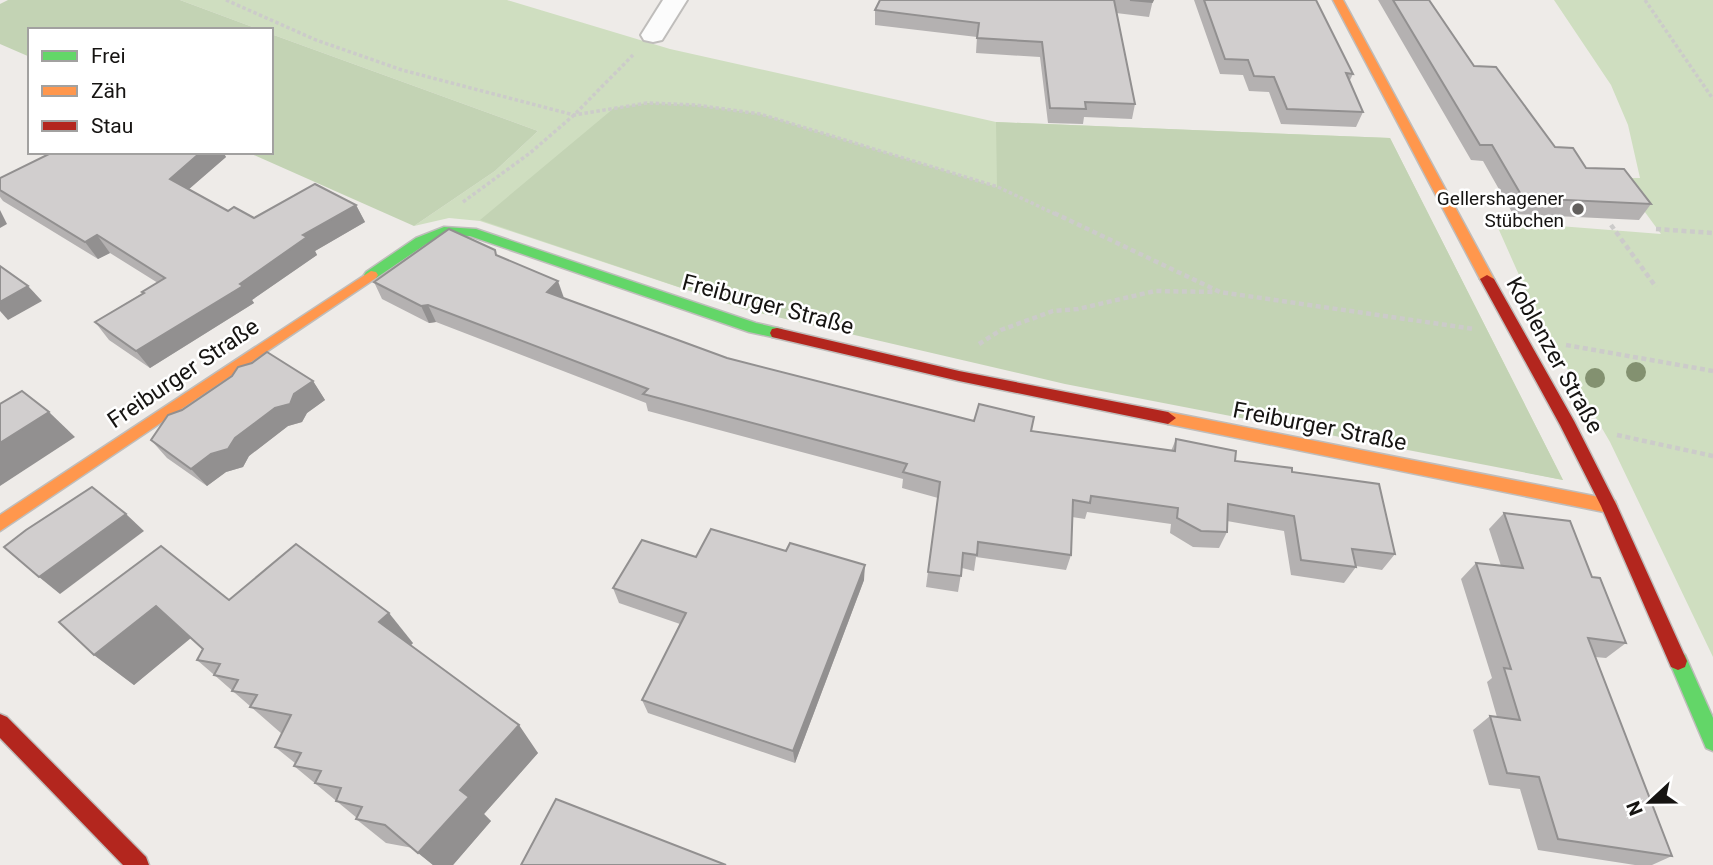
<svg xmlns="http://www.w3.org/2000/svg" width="1713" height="865" font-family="Roboto,sans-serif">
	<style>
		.green { fill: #cfdec0 }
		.forest { fill: #c3d3b4 }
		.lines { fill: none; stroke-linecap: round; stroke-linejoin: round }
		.street-casing { stroke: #bfbdbb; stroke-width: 4 }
		.fast-casing { stroke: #bfbdbb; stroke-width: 3 }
		.slow-casing { stroke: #bfbdbb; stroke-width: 3 }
		.jam-casing { stroke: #bfbdbb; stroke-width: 3 }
		.path-far1 { stroke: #cccbca; stroke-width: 3.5; stroke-dasharray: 3.5 2.5; stroke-linecap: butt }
		.path { stroke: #cccbca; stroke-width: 4.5; stroke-dasharray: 5 3.5; stroke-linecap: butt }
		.street { fill: #fcfcfc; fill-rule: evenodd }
		.fast { fill: #63d668; fill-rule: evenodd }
		.slow { fill: #ff974d; fill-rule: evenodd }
		.jam { fill: #b3261e; fill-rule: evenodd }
		.tree { fill: #839170 }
		.wall { fill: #b4b1b1 }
		.shaded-wall { fill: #929090 }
		.building { fill: #d1cece; stroke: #929090; stroke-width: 2 }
		.poi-dot { fill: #625f5d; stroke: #fff; stroke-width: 2.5 }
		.labels { text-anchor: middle; stroke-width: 5; stroke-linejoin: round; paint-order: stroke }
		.far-poi-label { font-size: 19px; fill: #161412; stroke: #fff; text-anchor: end }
		.street-label { font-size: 23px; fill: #161412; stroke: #fff }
	</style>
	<rect width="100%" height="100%" fill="#eeebe8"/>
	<g class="green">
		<path d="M180,0H507L670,49L996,122L1390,138L1563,480L747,310L480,221L449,218L414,226L495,171L538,131L271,34V30H261Z"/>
		<path d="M1554,0H1713V657L1610,442L1539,320L1495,221L1661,234L1620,178H1640L1628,125L1611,85Z"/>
	</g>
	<g class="forest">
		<path d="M8,0H180L261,30H30V57L0,44V4Z"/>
		<path d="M271,34L538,131L495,171L414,226L247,152H271Z"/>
		<path d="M647,103L696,105L760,114L997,187L996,122L1390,138L1563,480L1065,384L747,310L480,220L614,108Z"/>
	</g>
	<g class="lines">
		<g class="street-casing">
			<path id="street" d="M663,0H687L662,40L653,42L644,40L641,35Z"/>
		</g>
		<g class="fast-casing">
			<g id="fast">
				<path d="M444,227L476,229L756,323L782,329L784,333L777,338L749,332L470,236L446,235L426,244L376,278H366L364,275L366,272L416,238Z"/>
				<path d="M1678,652L1685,655L1713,718V751L1706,748L1669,661L1671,655Z"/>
			</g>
		</g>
		<g class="slow-casing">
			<g id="slow">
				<path d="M1333,0H1343L1494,279L1492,282L1487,283L1480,279Z"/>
				<path d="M371,271L376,272L378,275L376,278L0,531V515Z"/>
				<path d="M1168,412L1609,499L1615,501L1617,506L1615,511L1609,513L1168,424L1160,418Z"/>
			</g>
		</g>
		<g class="jam-casing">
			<g id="jam">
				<path d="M1487,275L1494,279L1574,421L1617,506L1687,661L1685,667L1678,670L1671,667L1601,506L1560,425L1480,279Z"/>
				<path d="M777,328L959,371L1168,412L1176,418L1168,424L959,381L772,337L770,333L772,329Z"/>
				<path d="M0,714L7,717L146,857L149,865H123L0,738Z"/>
			</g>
		</g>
		<g class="path-far1">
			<path d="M226,0L316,40L402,70L574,115L647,103L696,105L760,114L998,187L1057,215"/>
			<path d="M1645,0L1713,99"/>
			<path d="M463,202L530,153L574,115L633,55"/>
		</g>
		<g class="path">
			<path d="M1054,213L1220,292L1474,329"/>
			<path d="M1611,225L1656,287"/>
			<path d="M1656,229L1713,233"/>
			<path d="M979,344L1001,330L1053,311L1078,309L1155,291L1216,292"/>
			<path d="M1566,345L1713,371"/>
			<path d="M1617,435L1713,456"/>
		</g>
		<use href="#street" class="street"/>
		<use href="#fast" class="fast"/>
		<use href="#slow" class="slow"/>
		<use href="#jam" class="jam"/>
	</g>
	<g class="tree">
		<circle cx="1636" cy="372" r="10"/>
		<circle cx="1595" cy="378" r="10"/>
	</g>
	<g class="wall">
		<path d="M880,0H1153L1149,17L1116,13L1135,104L1132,119L1084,117L1083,124L1048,123L1040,57L976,53L977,37L875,25V10Z"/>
		<path d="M1194,0H1316L1353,74L1349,82L1363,112L1356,127L1281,124L1269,92L1249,91L1243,75L1220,74Z"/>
		<path d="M1378,0H1429L1474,66L1555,147L1586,168L1651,204L1639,220L1513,214L1483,161L1471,160Z"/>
		<path d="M53,152H223L226,157L189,189L228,211L254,218L356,205L365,222L315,251L317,255L252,300L254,303L150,368L109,340L95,322L143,293L158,283L110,253L98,259L3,201L0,197V178Z"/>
		<path d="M497,255L564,298L727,358L974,421L1031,431L1171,451L1176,439L1235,461L1292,472L1395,554L1382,570L1356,566V567L1344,583L1291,575L1284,531L1227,521V532L1219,548L1193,547L1170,533L1171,524L1087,512L1085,519L1072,517L1071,555L1066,570L976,557L974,571L962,568L958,592L926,587L938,498L902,488L903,479L648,411L646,403L436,322L429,323L382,299L374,282Z"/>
		<path d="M313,381L325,400L307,413L302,422L288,426L249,456L243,467L226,472L207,486L167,458L151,440Z"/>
		<path d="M1504,513L1592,577L1626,643L1606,658L1595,657L1672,856L1652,865H1635L1538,850L1520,789L1489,785L1473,730L1490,716L1497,717L1487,682L1492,678L1461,579L1476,563L1501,566L1489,529Z"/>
		<path d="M696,557L864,580L795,763L648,713L642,700L680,624L619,603L613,588Z"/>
		<path d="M229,600L413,643L411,645L538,753L484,814L491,821L453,865H433L413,848L386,843L356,819L357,818L294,766L295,763L275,747L282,734L197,660L203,649L191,638L134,685L94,655Z"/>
	</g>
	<g class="shaded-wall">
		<path d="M201,152H223L226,157L181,196L170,179Z"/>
		<path d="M356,205L365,222L315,251L317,255L252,300L254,303L150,368L136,351L240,284L303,235Z"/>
		<path d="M0,210L7,224L0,228Z"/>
		<path d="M97,235L110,253L98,259L85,242Z"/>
		<path d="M558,281L564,298L547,292Z"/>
		<path d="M28,286L42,301L8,320L0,311V302Z"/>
		<path d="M428,305L436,322L429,323L421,306Z"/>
		<path d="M313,381L325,400L307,413L302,422L288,426L249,456L243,467L226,472L207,486L191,469Z"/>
		<path d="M49,412L75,437L0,486V443Z"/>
		<path d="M126,514L144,531L60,594L39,577Z"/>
		<path d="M865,565L864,580L795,763L793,751Z"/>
		<path d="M156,606L192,637L134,685L94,655Z"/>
		<path d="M389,613L413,643L404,652L379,622Z"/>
		<path d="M519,725L538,753L484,814L491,821L453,865H433L418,853L460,790Z"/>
	</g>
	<g class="building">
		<path d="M880,0H1114L1135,104L1085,102L1086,109L1050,108L1042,42L977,38L979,23L875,10Z"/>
		<path d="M1130,0H1153L1152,2Z"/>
		<path d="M1204,0H1316L1353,74L1346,73L1363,112L1287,109L1274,77L1254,76L1248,60L1225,59Z"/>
		<path d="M1393,0H1429L1474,66L1496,67L1555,147L1573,148L1586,168L1624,169L1651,204L1523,198L1492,145H1480Z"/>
		<path d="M53,152H201L170,179L228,211L234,207L254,218L315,184L356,205L303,235L307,237L240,284L243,286L136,351L95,322L144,293L142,292L165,278L97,235L85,242L0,190V178Z"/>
		<path d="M449,229L495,250L496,255L558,281L547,292L727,358L974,421L979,404L1034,417L1031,431L1175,451L1176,439L1236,451L1235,461L1292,468V472L1379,484L1395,554L1352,549L1356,567L1301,560L1294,516L1228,504L1227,532L1201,531L1177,518L1178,508L1091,496L1090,503L1073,500L1071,555L978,542L977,555L963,553L961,576L928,572L940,482L903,472L907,464L643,394L648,389L428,305L421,306L374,282Z"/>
		<path d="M0,266L28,286L0,302Z"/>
		<path d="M267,352L313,381L294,394L290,404L275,408L235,438L228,449L211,454L191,469L151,440L168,415L182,410L232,376L238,367L252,363Z"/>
		<path d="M22,391L49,412L0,443V404Z"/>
		<path d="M92,487L126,514L39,577L4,547L26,530Z"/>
		<path d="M1504,513L1570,521L1592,577L1600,578L1626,643L1588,638L1672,856L1558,839L1539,777L1507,773L1490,716L1520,720L1504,668L1511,669L1476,563L1523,568Z"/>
		<path d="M711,529L786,551L790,543L865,565L793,751L642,700L686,613L613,588L642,540L696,557Z"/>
		<path d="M296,544L389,613L379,622L519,725L460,790L469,797L418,853L385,825L356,819L362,807L336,801L341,788L315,783L321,771L294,766L301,753L275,747L291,715L250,707L257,695L232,691L238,680L214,675L220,664L197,660L203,649L156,606L94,655L59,622L161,546L229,600Z"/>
		<path d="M556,799L726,865H521Z"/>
	</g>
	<circle class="poi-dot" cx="1578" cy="209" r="7"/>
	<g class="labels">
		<g class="far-poi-label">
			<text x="1564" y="205">Gellershagener<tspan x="1564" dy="22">Stübchen</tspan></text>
		</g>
		<g class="street-label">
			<text transform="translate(768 304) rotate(15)" y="8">Freiburger Straße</text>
			<text transform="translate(1555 355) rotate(61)" y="8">Koblenzer Straße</text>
			<text transform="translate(183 373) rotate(-34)" y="8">Freiburger Straße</text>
			<text transform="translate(1320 426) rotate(11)" y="8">Freiburger Straße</text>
		</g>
	</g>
	<rect x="28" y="28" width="245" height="126" fill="#ffffff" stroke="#a2a1a0" stroke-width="2"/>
	<rect x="42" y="51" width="35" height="10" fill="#63d668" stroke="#a2a1a0" stroke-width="2"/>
	<text x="91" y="63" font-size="21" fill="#161412">Frei</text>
	<rect x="42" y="86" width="35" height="10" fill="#ff974d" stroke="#a2a1a0" stroke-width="2"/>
	<text x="91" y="98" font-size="21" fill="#161412">Zäh</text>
	<rect x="42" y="121" width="35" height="10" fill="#b3261e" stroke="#a2a1a0" stroke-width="2"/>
	<text x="91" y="133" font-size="21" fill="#161412">Stau</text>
	<g transform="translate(1650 802) rotate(248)" stroke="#ffffff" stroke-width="5" paint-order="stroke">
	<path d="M0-5L12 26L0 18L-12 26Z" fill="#161412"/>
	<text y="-10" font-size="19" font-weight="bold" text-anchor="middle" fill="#161412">N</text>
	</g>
</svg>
